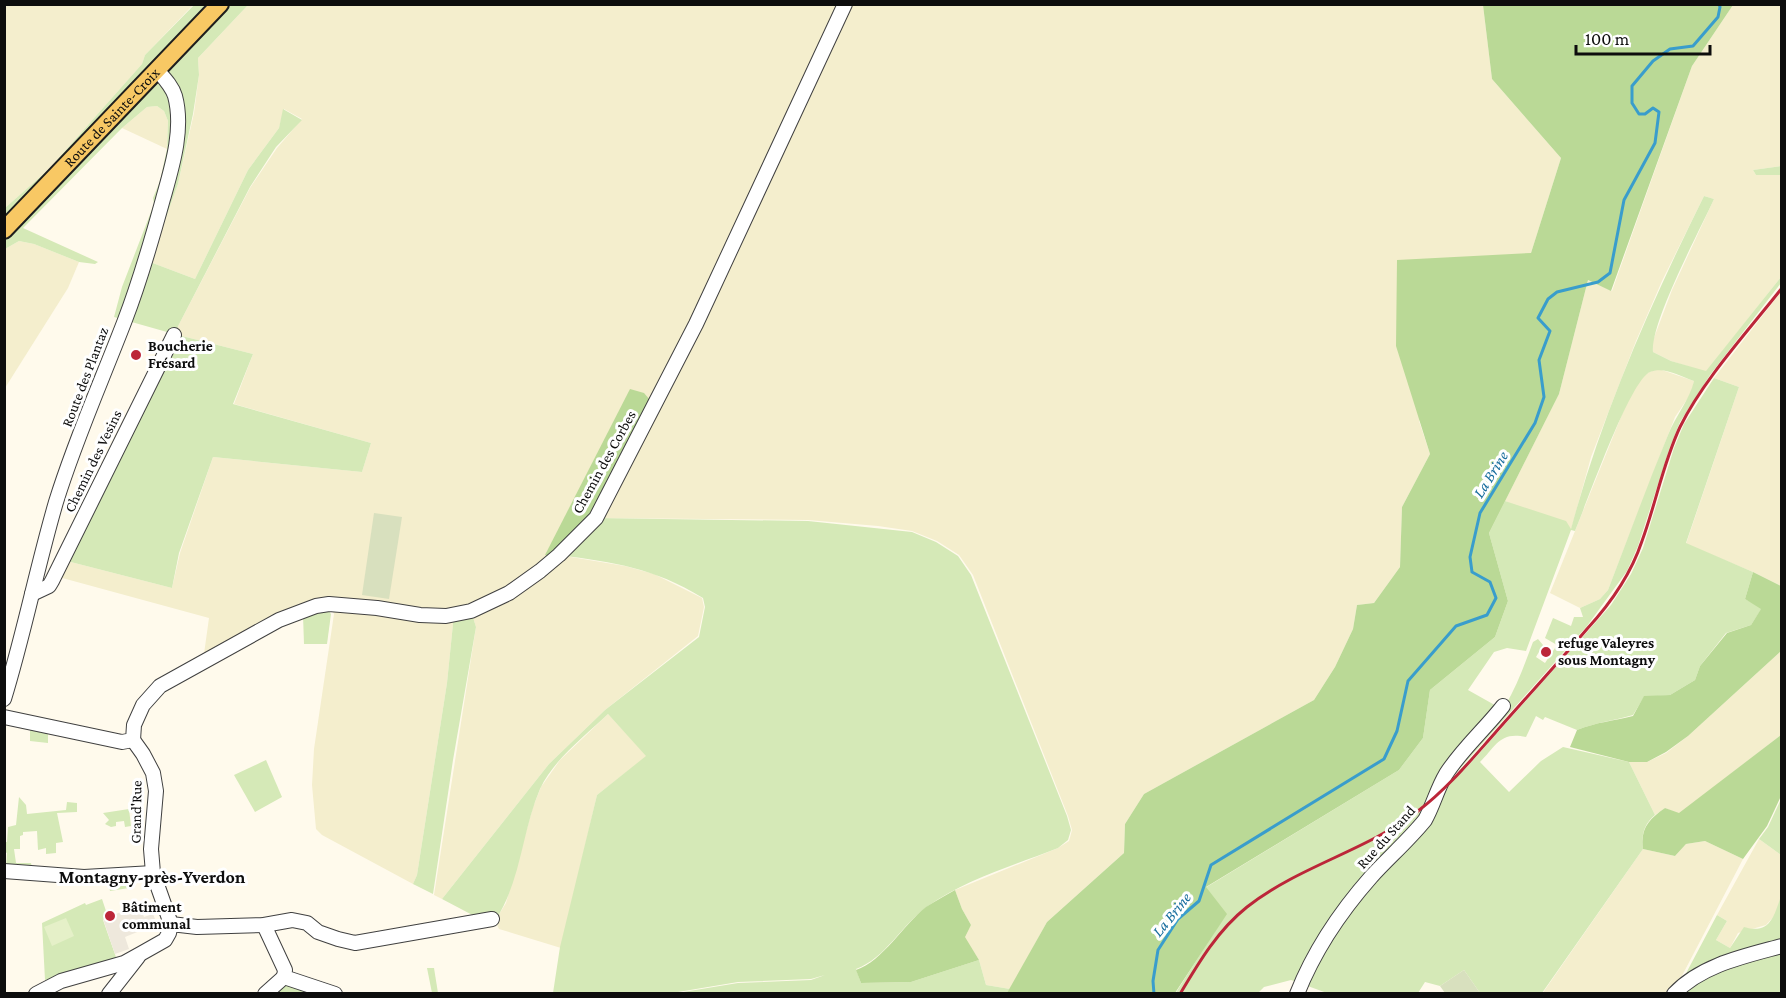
<svg xmlns="http://www.w3.org/2000/svg" width="1786" height="998" font-family="'Crimson Pro',serif">
	<style>
		.farmland { fill: #f4eecd }
		.green { fill: #d5e9b7 }
		.forest { fill: #bad996 }
		.cemetery { fill: #d8e0be }
		.pitch { fill: #e5f0c8 }
		.plaza { fill: #eee8dc }
		.lines { fill: none; stroke-linecap: round; stroke-linejoin: round }
		.stream { stroke: #399dcc; stroke-width: 3 }
		.minor-casing { stroke: #404040; stroke-width: 16 }
		.major-casing { stroke: #1e1e1e; stroke-width: 20 }
		.minor { stroke: #fff; stroke-width: 14 }
		.major { stroke: #f8c864; stroke-width: 16 }
		.rail { stroke: #bc2639; stroke-width: 3 }
		.poi-dot { fill: #bc2639; stroke: #fff; stroke-width: 2 }
		.labels { text-anchor: middle; stroke-width: 6; stroke-linejoin: round; paint-order: stroke }
		.street-label { font-size: 15px; fill: #0d0d0d; stroke: #fff }
		.poi-label { font-size: 15px; font-weight: bold; fill: #0d0d0d; stroke: #fff; text-anchor: start }
		.water-label { font-size: 16px; font-style: italic; fill: #176d9d; stroke: #fff }
		.quarter-label { font-size: 18px; font-weight: bold; fill: #0d0d0d; stroke: #fff }
	</style>
	<rect width="100%" height="100%" fill="#fffaec"/>
	<g class="farmland">
		<path d="M5,5H193L145,55L142,64L49,169L5,208Z"/>
		<path d="M248,5H1483L1492,79L1561,158L1531,253L1419,421L1430,454L1402,507L1400,567L1374,603L1357,605L1353,629L1335,667L1314,700L1144,794L1125,824L1124,853L1047,922L1010,989L986,985L979,960L964,937L971,925L962,909L955,890L1058,848L1069,841L1072,830L1068,816L973,575L959,555L937,541L912,531L878,526L808,520L596,518L559,555L625,566L654,574L702,598L704,607L698,636L605,710L549,764L442,899L434,895L476,627L471,611L454,614L447,683L417,875L413,884L322,835L316,829L312,785L314,749L334,614L329,604L203,661L209,618L55,576L63,560L172,588L180,553L213,457L362,472L371,443L234,404L253,354L174,334L250,188L277,148L302,119L284,109L279,128L248,170L195,279L150,262L178,184L194,113L199,75L198,58Z"/>
		<path d="M1733,5H1781V166L1753,170L1756,175H1781V277L1706,372L1671,361L1653,352L1652,343L1672,290L1714,199L1704,196L1662,281L1636,341L1591,457L1571,530L1505,501L1559,394L1588,280L1612,291L1692,66Z"/>
		<path d="M157,106L164,111L168,121L167,149L122,128L147,107Z"/>
		<path d="M19,241L34,244L79,262L68,288L5,388V249Z"/>
		<path d="M1781,292V586L1753,572L1686,544L1739,387L1714,378Z"/>
		<path d="M1659,369L1694,381L1692,392L1675,417L1608,590L1600,599L1580,608L1550,593L1625,407L1637,384L1646,373Z"/>
		<path d="M1781,651V735L1679,814L1665,808L1655,815L1629,762H1647L1666,753L1688,736Z"/>
		<path d="M608,714L647,756L597,795L561,948L499,929L495,921L506,903L533,807L541,787L560,760Z"/>
		<path d="M1759,839L1781,855V896L1776,914L1766,925L1738,933L1730,948L1716,940L1727,921L1717,915Z"/>
		<path d="M1705,841L1743,859L1673,993L1542,994L1643,849L1675,856L1686,844Z"/>
	</g>
	<g class="green">
		<path d="M194,5H248L198,58L199,75L193,114L178,184L150,262L195,279L248,170L279,128L283,109L302,120L276,147L250,187L174,334L253,354L233,404L371,443L362,472L213,457L179,553L172,588L63,560L174,334L114,317L122,287L154,204L153,198L160,181L167,149L168,121L164,111L157,106L147,107L122,128L23,228L98,262L95,264L79,262L34,244L19,241L5,249V208L49,169L142,64L145,55Z"/>
		<path d="M1781,166V175H1756L1753,170Z"/>
		<path d="M1704,196L1714,199C1700,230 1650,323 1653,352L1671,361L1706,371L1781,277V283L1710,375L1680,422L1670,447L1638,546L1627,571L1587,626L1440,791C1454,756 1485,737 1505,706C1517,686 1525,663 1533,642L1538,639L1543,645L1536,657L1545,663L1557,645L1545,638L1553,618L1571,626L1574,617H1583L1580,608L1600,599L1608,590C1628,538 1647,486 1668,435C1675,417 1690,399 1694,381C1680,376 1664,366 1650,372C1630,380 1586,505 1575,531L1571,530L1526,651L1507,648L1494,652L1468,690L1500,708L1457,757L1444,775L1435,797L1467,767L1611,605L1631,574L1643,548L1674,448L1684,424L1714,378L1739,387L1686,543L1753,572L1745,599L1762,608L1751,625L1726,633L1700,666L1695,680L1670,695L1644,697L1633,715C1613,721 1597,722 1577,730L1545,717L1543,720L1536,716L1526,737C1500,731 1496,746 1480,762L1509,792L1541,761L1563,747L1629,762L1655,815C1644,824 1641,835 1643,849L1542,993H1480L1464,970L1440,986L1425,982L1418,993H1327L1291,980L1264,987L1258,993L1175,994L1226,914L1205,888L1399,770L1423,738L1430,690L1495,637L1508,601L1489,533L1505,501L1566,521L1571,529C1602,413 1651,303 1704,196Z"/>
		<path d="M613,479L596,518L808,521L912,532L936,542L958,556L971,575L1067,816L1071,830L1068,840L1058,848C1015,865 966,879 928,906C902,924 886,958 856,969L861,983L911,982L979,960L986,985L1010,989L1007,993H677L738,983L811,980L825,975L811,979L738,982L672,993H553L560,947L597,795L646,756L608,714C584,737 554,759 540,789C522,831 521,882 495,921L480,919L442,899L549,764L605,710L699,637L705,607L703,598C652,567 616,563 559,555Z"/>
		<path d="M328,610L331,614L327,644H304L303,615Z"/>
		<path d="M471,611L476,627L453,760L433,894L413,884L417,875L447,683L454,614Z"/>
		<path d="M30,727L48,731V743L30,741Z"/>
		<path d="M266,760L282,797L255,812L234,775Z"/>
		<path d="M19,797L26,805L27,814L66,810L67,802L77,803V812L57,813L63,842L56,843V853L46,854V848L38,850L37,831L23,832V835L20,836V849H14L16,863H31L32,867L6,868L7,853L5,852L4,842H7L8,827L16,825Z"/>
		<path d="M1781,799V855L1759,839L1768,827Z"/>
		<path d="M129,809L131,826L125,827L124,821L116,822V826L111,827L105,824L109,820L103,813Z"/>
		<path d="M129,881V888L110,891L109,886L110,883Z"/>
		<path d="M1781,896V993L1675,994L1717,915L1727,921L1716,940L1730,948L1744,927C1770,935 1774,916 1781,896Z"/>
		<path d="M102,899L108,917L103,920L117,960L45,980L42,923L85,903L86,905Z"/>
		<path d="M434,968L438,993H432L427,968Z"/>
		<path d="M281,980L337,994H266Z"/>
	</g>
	<g class="forest">
		<path d="M1483,5H1733L1692,66L1611,291L1588,280L1559,394L1489,533L1508,601L1495,637L1430,690L1423,738L1399,770L1206,887L1227,914L1175,993H1007L1047,922L1124,853L1125,824L1144,794L1314,700L1335,667L1353,629L1357,605L1374,603L1400,567L1402,507L1430,454L1396,346L1397,260L1531,253L1561,158L1492,79Z"/>
		<path d="M630,389L644,393L650,400L613,479L580,530L551,557L545,555Z"/>
		<path d="M1753,572L1781,586V651L1688,736L1666,752L1647,762H1629L1570,747L1577,730C1597,722 1613,721 1633,716L1644,696L1670,695L1695,680L1700,666L1727,633L1751,625L1761,609L1745,599Z"/>
		<path d="M1781,735V796L1767,826L1743,859L1705,841L1686,844L1675,856L1643,849C1640,829 1649,819 1665,808L1679,813Z"/>
		<path d="M955,890L962,909L971,925L965,937L979,960L911,982L861,983L856,970C883,961 903,925 926,907C935,901 945,896 955,890Z"/>
	</g>
	<g class="cemetery">
		<path d="M374,513L402,517L389,599L362,595Z"/>
		<path d="M1464,970L1480,993H1445L1440,986Z"/>
	</g>
	<path class="pitch" d="M66,918L74,936L52,946L44,927Z"/>
	<path class="plaza" d="M139,905L144,917L153,914L157,924L125,937L129,949L115,954L103,919Z"/>
	<g class="lines">
		<path class="stream" d="M1154,994L1153,981L1158,950L1178,919L1199,901L1211,865L1384,759L1397,731L1408,681L1456,626L1487,615L1496,598L1490,582L1472,572L1470,557L1480,513L1535,423L1544,397L1539,360L1550,331L1538,318L1548,299L1557,292L1598,282L1610,273L1624,200L1655,143L1659,112L1653,108L1645,114H1639L1632,103V86L1653,61L1670,49L1693,46L1718,17L1720,7L1719,4"/>
		<g class="minor-casing">
			<g id="minor">
				<path d="M32,594L49,586L52,581L174,335"/>
				<path d="M4,699C24,634 37,567 56,502C75,440 102,380 125,320C140,281 152,239 163,199C172,167 184,129 175,96C172,86 164,78 157,70"/>
				<path d="M4,717L122,742L133,740L134,725L143,705L160,686L279,620L316,606L329,604L377,608L420,615L446,616L471,611L509,593L540,571L559,555L596,518L696,324L845,4"/>
				<path d="M4,871L84,877L153,873"/>
				<path d="M171,924L197,927L264,925L292,920L307,923L318,932L338,939L355,943L492,919"/>
				<path d="M264,925L285,970L284,977L335,994"/>
				<path d="M36,994L61,981L124,963L142,953L165,940L169,933L171,924L153,873L151,849L156,791L153,773L143,754L133,740"/>
				<path d="M109,994L138,957"/>
				<path d="M265,994L284,977"/>
				<path d="M1297,994C1314,951 1341,911 1371,877C1388,858 1408,841 1425,820C1433,806 1437,789 1446,774C1462,749 1485,729 1503,706"/>
				<path d="M1674,994C1701,965 1745,956 1782,946"/>
			</g>
		</g>
		<g class="major-casing">
			<g id="major">
				<path id="s1" d="M4,230L220,4"/>
			</g>
		</g>
		<use href="#minor" class="minor"/>
		<use href="#major" class="major"/>
		<path class="rail" d="M1180,994C1199,962 1218,930 1247,907C1299,866 1366,851 1418,811C1447,789 1471,760 1495,733C1526,698 1557,664 1587,629C1611,603 1631,574 1642,541C1656,503 1663,463 1680,427C1703,380 1749,330 1782,288"/>
	</g>
	<g class="poi-dot">
		<circle cx="136" cy="355" r="6"/>
		<circle cx="1546" cy="652" r="6"/>
		<circle cx="110" cy="916" r="6"/>
	</g>
	<g class="labels">
		<g class="street-label">
			<text dy="5" stroke="none"><textPath href="#s1" startOffset="156">Route de Sainte-Croix</textPath></text>
			<text transform="translate(85 377) rotate(-69)" y="5">Route des Plantaz</text>
			<text transform="translate(93 461) rotate(-64)" y="5">Chemin des Vesins</text>
			<text transform="translate(604 462) rotate(-61)" y="5">Chemin des Corbes</text>
			<text transform="translate(136 812) rotate(-89)" y="5">Grand'Rue</text>
			<text transform="translate(1386 837) rotate(-48)" y="5">Rue du Stand</text>
		</g>
		<g class="poi-label">
			<text x="148" y="351">Boucherie<tspan x="148" dy="17">Frésard</tspan></text>
			<text x="1558" y="648">refuge Valeyres<tspan x="1558" dy="17">sous Montagny</tspan></text>
			<text x="122" y="912">Bâtiment<tspan x="122" dy="17">communal</tspan></text>
		</g>
		<g class="water-label">
			<text transform="translate(1490 474) rotate(-58)" y="6">La Brine</text>
			<text transform="translate(1171 914) rotate(-51)" y="6">La Brine</text>
		</g>
		<g class="quarter-label">
			<text x="152" y="883">Montagny-près-Yverdon</text>
		</g>
	</g>
	<rect width="1786" height="998" fill="none" stroke="#0d0d0d" stroke-width="12"/>
	<path d="M1576 45v9h134v-9" fill="none" stroke="#0d0d0d" stroke-width="3"/>
	<text x="1585" y="45" font-size="18" fill="#0d0d0d" stroke="#ffffff" stroke-width="4.5" paint-order="stroke">100 m</text>
</svg>
